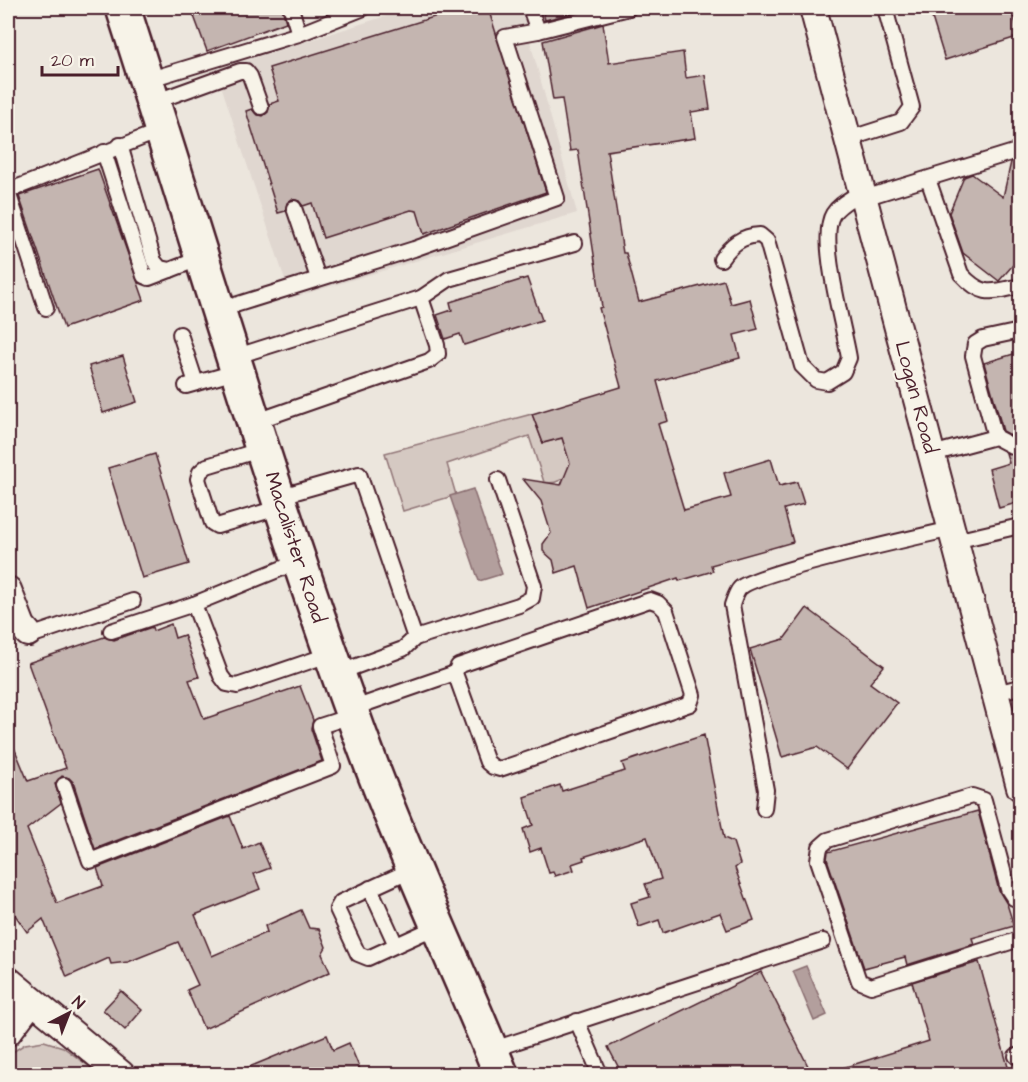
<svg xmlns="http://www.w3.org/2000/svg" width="1028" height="1082" font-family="'Architects Daughter',sans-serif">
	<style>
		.built { fill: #e0d7d0 }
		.green { fill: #d5c9c2; stroke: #907476; stroke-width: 1.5 }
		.water { fill: #b39f9d; stroke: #896c6f; stroke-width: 1.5 }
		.building { fill: #c4b5b0; stroke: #4a1f2b; stroke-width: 1.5 }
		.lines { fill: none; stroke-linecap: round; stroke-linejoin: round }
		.lane-casing { stroke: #4a1f2b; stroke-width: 18 }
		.street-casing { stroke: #4a1f2b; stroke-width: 30 }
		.secondary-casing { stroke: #4a1f2b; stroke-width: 38 }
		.lane { stroke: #f7f3e8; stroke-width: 14 }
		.street { stroke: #f7f3e8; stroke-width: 26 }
		.secondary { stroke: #f7f3e8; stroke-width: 33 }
		.labels { text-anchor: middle; stroke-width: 4.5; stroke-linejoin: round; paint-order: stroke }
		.street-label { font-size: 21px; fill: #4a1f2b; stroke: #f7f3e8 }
	</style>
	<rect width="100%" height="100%" fill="#ece6dd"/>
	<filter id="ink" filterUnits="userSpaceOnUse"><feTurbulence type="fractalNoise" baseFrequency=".0167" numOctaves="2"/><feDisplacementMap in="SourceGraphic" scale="12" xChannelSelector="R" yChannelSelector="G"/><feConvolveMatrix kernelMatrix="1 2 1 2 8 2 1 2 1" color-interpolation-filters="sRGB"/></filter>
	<g filter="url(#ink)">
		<path class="built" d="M411,8H650L528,34L577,213L291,298L216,70Z"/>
		<g class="green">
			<path d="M532,414L543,443L562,438L572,470C564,479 556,485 544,482L529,436L447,464L456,495L403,511L385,453Z"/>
			<path d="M44,1041L63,1047L99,1074H8V1055L25,1044Z"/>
		</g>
		<g class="water">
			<path d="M473,489L502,574L479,581L450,496Z"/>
			<path d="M806,966L827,1015L814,1021L793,971Z"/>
		</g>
		<g class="building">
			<path d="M191,8H282L286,22L207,51Z"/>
			<path d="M463,8H488L546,192L424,234L417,211L411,210L323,238L312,203L303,206L299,201L292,199L287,203L286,211L278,213L246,111L252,109L256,114L263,116L268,112L269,104L279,101L269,68Z"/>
			<path d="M542,8H594L545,20Z"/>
			<path d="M929,8H1011L1020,36L945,60Z"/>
			<path d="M603,24L609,63L683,52L686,78L705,75L710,109L691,112L695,138L607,151L623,253H626L639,302L724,280L731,304L750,299L758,329L734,335L740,358L657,381L668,421L658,424L684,510L731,497L724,473L771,459L779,486L797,482L804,504L784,509L793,542L711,565L713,571L679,581L678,578L589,608L577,566L556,573L553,560L543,551V544L551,533L541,501L523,479L561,485L570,463L562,438L543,443L532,414L621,387L599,308L602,307L578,150L570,151L562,99L553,100L543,41Z"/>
			<path d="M1020,159V257L999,281L963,253L949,213L964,177L972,174L1003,197L1011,162Z"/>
			<path d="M98,169L144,300L64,328L19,196Z"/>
			<path d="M527,278L542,320L464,345L460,334L445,339L437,315L452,310L450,302Z"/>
			<path d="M1020,352V438H1016L1003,431L984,363Z"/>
			<path d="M123,356L137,402L103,413L89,366Z"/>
			<path d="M1006,453L1020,456V502L999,508L989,469L1009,463Z"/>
			<path d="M155,454L189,564L142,578L108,468Z"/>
			<path d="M807,608L884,666L870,683L897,703L847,769L817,747L782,757L750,649L784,639Z"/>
			<path d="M171,624L175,638L184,635L199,677L189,680L204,719L300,686L313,720L311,729L322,761L95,849L73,782L69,778L62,776L55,784L61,803L27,829L57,903L103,886L97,868L230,816L243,849L259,842L270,868L254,874L260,889L195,915L212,956L267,932L265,926L301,910L309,928L319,929L326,947L322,954L330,972L204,1029L187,990L198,985L178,942L128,962L111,964L109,958L67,977L43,919L27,932L8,905V733L28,781L66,768L28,663L104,637L114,640L152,627L153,631Z"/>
			<path d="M704,735L724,838L733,842L740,864L735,868L754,920L727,930L720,913L663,933L659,920L639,927L631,903L650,897L645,884L661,879L647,837L583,857L584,860L572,864L574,870L555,876L553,872L549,873L541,848L530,852L523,829L533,825L524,797L560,785L562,791L625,771L622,763Z"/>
			<path d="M978,811L999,891L1007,904L1014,926L972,938L974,944L907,965L905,957L864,968L827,859L828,852Z"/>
			<path d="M979,962L1010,1074H837L836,1070L929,1041L912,982Z"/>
			<path d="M761,972L812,1074H622L608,1047Z"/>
			<path d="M121,991L142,1010L125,1030L103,1010Z"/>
			<path d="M327,1035L333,1050L349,1043L362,1074H232Z"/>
		</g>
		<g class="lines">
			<g class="lane-casing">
				<g id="lane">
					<path d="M291,8L299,34"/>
					<path d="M530,8L538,31L629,8"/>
					<path d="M147,80L299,34L364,8"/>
					<path d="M154,102L240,71H246L250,76L261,107"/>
					<path d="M848,139L901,122L912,107L885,8"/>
					<path d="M120,145L154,261L160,268L170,270L201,258"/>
					<path d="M104,152L144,276L149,278L170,270"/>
					<path d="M928,179L961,274C983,298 992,292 1020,286"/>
					<path d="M8,191L162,130"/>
					<path d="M8,192L46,308"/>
					<path d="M864,198L1020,150"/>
					<path d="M294,208L318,278"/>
					<path d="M721,259C731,245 741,236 760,235L767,241L802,366L816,380L827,382L843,372L849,358C844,327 818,238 833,214C839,204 853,198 862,191"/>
					<path d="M219,310L414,249L557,198L505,37L538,31"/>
					<path d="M180,334L196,383"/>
					<path d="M234,357L421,298L449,279L575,243"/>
					<path d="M186,386L239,371"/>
					<path d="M254,422L429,361L438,354L437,345L421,298"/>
					<path d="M995,437L973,356L975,344L983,339L1020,331"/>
					<path d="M263,449L207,466L200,472L198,479L212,523L217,526L281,507"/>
					<path d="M932,454L995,437L1014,447H1020"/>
					<path d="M278,497L359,474L415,638"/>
					<path d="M955,541L1020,526"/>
					<path d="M650,600L658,603L666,611L693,695L690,704L500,769L493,767L487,762L455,673L458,666Z"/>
					<path d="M194,604L221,676L227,684L237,686L331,654"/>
					<path d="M111,631L194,604L300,561"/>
					<path d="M28,633L36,634L133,601"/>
					<path d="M338,673L403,649L415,638L519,605L532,598L534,586L498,480"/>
					<path d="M995,693L1020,687"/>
					<path d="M351,709L455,673"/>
					<path d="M64,785L90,861L333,766L320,726L354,715"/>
					<path d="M764,809L766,790L732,605C734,600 736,592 740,588C755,573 921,536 952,529"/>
					<path d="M413,869L341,902L337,909L358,954L368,958L438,926"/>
					<path d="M370,888L396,945"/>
					<path d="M1020,897L1014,898L1008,889L984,800L972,796L828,840L820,847L818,860L859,981L871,986L1020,939"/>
					<path d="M577,1021L600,1074"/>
					<path d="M491,1050L823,941"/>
					<path d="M1016,1056L1020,1055"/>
				</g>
			</g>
			<g class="street-casing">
				<g id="street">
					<path d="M813,8L1020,787"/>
					<path d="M8,590L22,626L28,633"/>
					<path d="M8,980L121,1074"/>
					<path d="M8,1032L31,1002"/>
				</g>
			</g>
			<g class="secondary-casing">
				<path id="secondary" d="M123,8C204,259 277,512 369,759C409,866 458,969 501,1074"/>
			</g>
			<use href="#lane" class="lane"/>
			<use href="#street" class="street"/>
			<use href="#secondary" class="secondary"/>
		</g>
	</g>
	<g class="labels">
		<g class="street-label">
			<text transform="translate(917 397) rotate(75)" y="7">Logan Road</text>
			<text transform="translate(296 547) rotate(72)" y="7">Macalister Road</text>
		</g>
	</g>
	<rect width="1028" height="1082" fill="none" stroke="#f7f3e8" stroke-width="30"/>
	<rect x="15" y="15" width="998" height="1052" fill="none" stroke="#4a1f2b" stroke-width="2" filter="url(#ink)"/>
	<g transform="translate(69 1013) rotate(42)" stroke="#f7f3e8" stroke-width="4.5" paint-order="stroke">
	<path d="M0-4.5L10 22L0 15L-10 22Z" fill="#4a1f2b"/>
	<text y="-9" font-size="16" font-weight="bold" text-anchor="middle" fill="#4a1f2b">N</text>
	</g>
	<path d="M42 66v9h76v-9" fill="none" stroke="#4a1f2b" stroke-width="3"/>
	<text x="51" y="66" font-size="18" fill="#4a1f2b" stroke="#f7f3e8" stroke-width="4.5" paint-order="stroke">20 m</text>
</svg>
